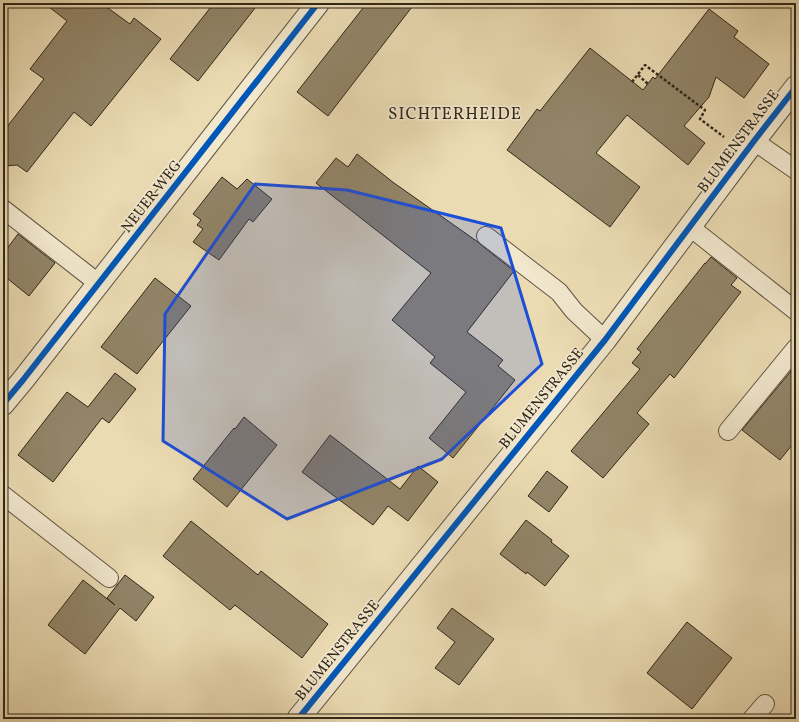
<svg xmlns="http://www.w3.org/2000/svg" width="799" height="722" font-family="Vollkorn,serif">
	<style>
		.building { fill: #928569; stroke: #312719 }
		.lines { fill: none; stroke-linecap: round; stroke-linejoin: round }
		.lane-casing { stroke: #605440; stroke-width: 20 }
		.street-casing { stroke: #605440; stroke-width: 24 }
		.path { stroke: #312719; stroke-width: 2.5; stroke-dasharray: 3 2; stroke-linecap: butt }
		.lane { stroke: #f2e8ce; stroke-width: 18 }
		.street { stroke: #f2e8ce; stroke-width: 22 }
		.cycleway-casing { stroke: #f2e8ce; stroke-width: 8 }
		.cycleway { stroke: #0057b8; stroke-width: 6 }
		.marked { fill: #1d4ed8; fill-opacity: 0.2; stroke: #1d4ed8; stroke-width: 3; stroke-linejoin: round }
		.labels { text-anchor: middle; stroke-width: 3.5; stroke-linejoin: round; paint-order: stroke }
		.street-label { font-size: 15px; fill: #312719; stroke: #f2e8ce }
		.quarter-label { font-size: 17px; letter-spacing: 1px; fill: #312719; stroke: #f2e8ce }
	</style>
	<rect width="100%" height="100%" fill="#ebdbb3"/>
	<filter id="stains"><feTurbulence type="fractalNoise" baseFrequency=".005" numOctaves="4"/><feColorMatrix values="0 0 0 0 .2 0 0 0 0 .09 0 0 0 0 .02 0 0 0 .5 -.17"/></filter>
	<radialGradient id="worn" r=".72"><stop offset=".6" stop-color="#630" stop-opacity="0"/><stop offset="1" stop-color="#630" stop-opacity=".3"/></radialGradient>
	<g class="building">
		<path d="M44,3H101L130,24L134,18L161,39L91,126L74,112L27,172L17,165L3,166V132L44,79L30,69L67,21Z"/>
		<path d="M214,3H259L198,81L170,59Z"/>
		<path d="M367,3H415L328,116L297,92Z"/>
		<path d="M709,9L738,31L734,37L769,64L744,98L716,77L709,97L684,126L705,143L688,165L627,115L596,153L640,187L610,227L507,150L537,109L540,111L590,48L643,90L653,77L655,79Z"/>
		<path d="M357,154L394,183L478,242L480,244L514,271L467,332L503,360L498,366L515,380L453,458L429,438L466,392L430,363L435,357L392,320L431,273L316,183L336,158L348,167Z"/>
		<path d="M222,177L237,189L247,179L272,199L253,222L249,219L219,260L193,242L203,229L197,225L201,220L193,214Z"/>
		<path d="M18,234L55,263L29,296L3,275V254Z"/>
		<path d="M711,257L737,278L731,285L741,292L674,378L670,374L637,413L649,424L603,478L571,451L640,369L632,363L641,352L637,349L705,263V264Z"/>
		<path d="M155,278L191,306L137,374L101,347Z"/>
		<path d="M796,365V440L780,460L742,430Z"/>
		<path d="M115,373L136,389L109,423L102,418L53,482L18,455L67,392L88,407Z"/>
		<path d="M244,417L277,445L227,507L193,479L234,428L235,429Z"/>
		<path d="M330,435L400,489L418,466L438,482L408,521L388,506L373,525L302,472Z"/>
		<path d="M547,471L568,487L549,512L528,496Z"/>
		<path d="M526,520L552,540L551,542L569,556L545,586L527,572L526,574L500,554Z"/>
		<path d="M191,521L258,575L261,571L328,624L302,658L235,605L230,610L163,556Z"/>
		<path d="M125,575L154,597L136,621L120,608L85,654L48,625L83,580L115,605L107,598Z"/>
		<path d="M452,608L494,639L459,685L435,668L455,642L437,628Z"/>
		<path d="M687,622L732,658L692,709L647,673Z"/>
	</g>
	<g class="lines">
		<g class="lane-casing">
			<g id="lane">
				<path d="M754,141L796,170"/>
				<path d="M3,209L98,283"/>
				<path d="M690,227L796,311"/>
				<path d="M486,236L559,292L574,311L605,340"/>
				<path d="M728,431L796,348"/>
				<path d="M3,495L109,578"/>
				<path d="M752,719L765,704"/>
			</g>
		</g>
		<g class="street-casing">
			<g id="street">
				<path d="M3,404L23,380L318,3"/>
				<path d="M298,719L605,340L754,141L796,87"/>
			</g>
		</g>
		<g class="path">
			<path d="M638,75L648,84"/>
			<path d="M632,82L645,65L705,110L700,119L724,137"/>
		</g>
		<use href="#lane" class="lane"/>
		<use href="#street" class="street"/>
		<g class="cycleway-casing">
			<g id="cycleway">
				<path d="M3,404L23,380L318,3"/>
				<path d="M298,719L605,340L754,141L796,87"/>
			</g>
		</g>
		<use href="#cycleway" class="cycleway"/>
	</g>
	<path class="marked" d="M255,184L347,190L501,228L542,364L442,459L287,519L163,441L165,314Z"/>
	<g class="labels">
		<g class="street-label">
			<text transform="translate(738 141) rotate(-53)" y="5">BLUMENSTRASSE</text>
			<text transform="translate(151 196) rotate(-52)" y="5">NEUER WEG</text>
			<text transform="translate(541 398) rotate(-51)" y="5">BLUMENSTRASSE</text>
			<text transform="translate(337 650) rotate(-51)" y="5">BLUMENSTRASSE</text>
		</g>
		<g class="quarter-label">
			<text x="455" y="119">SICHTERHEIDE</text>
		</g>
	</g>
	<rect width="799" height="722" fill="none" stroke="#ebdbb3" stroke-width="16"/>
	<rect x="4" y="4" width="791" height="714" fill="none" stroke="#312719" stroke-width="2"/>
	<rect x="8" y="8" width="783" height="706" fill="none" stroke="#312719"/>
	<rect width="100%" height="100%" filter="url(#stains)"/>
	<rect width="100%" height="100%" fill="url(#worn)"/>
</svg>
